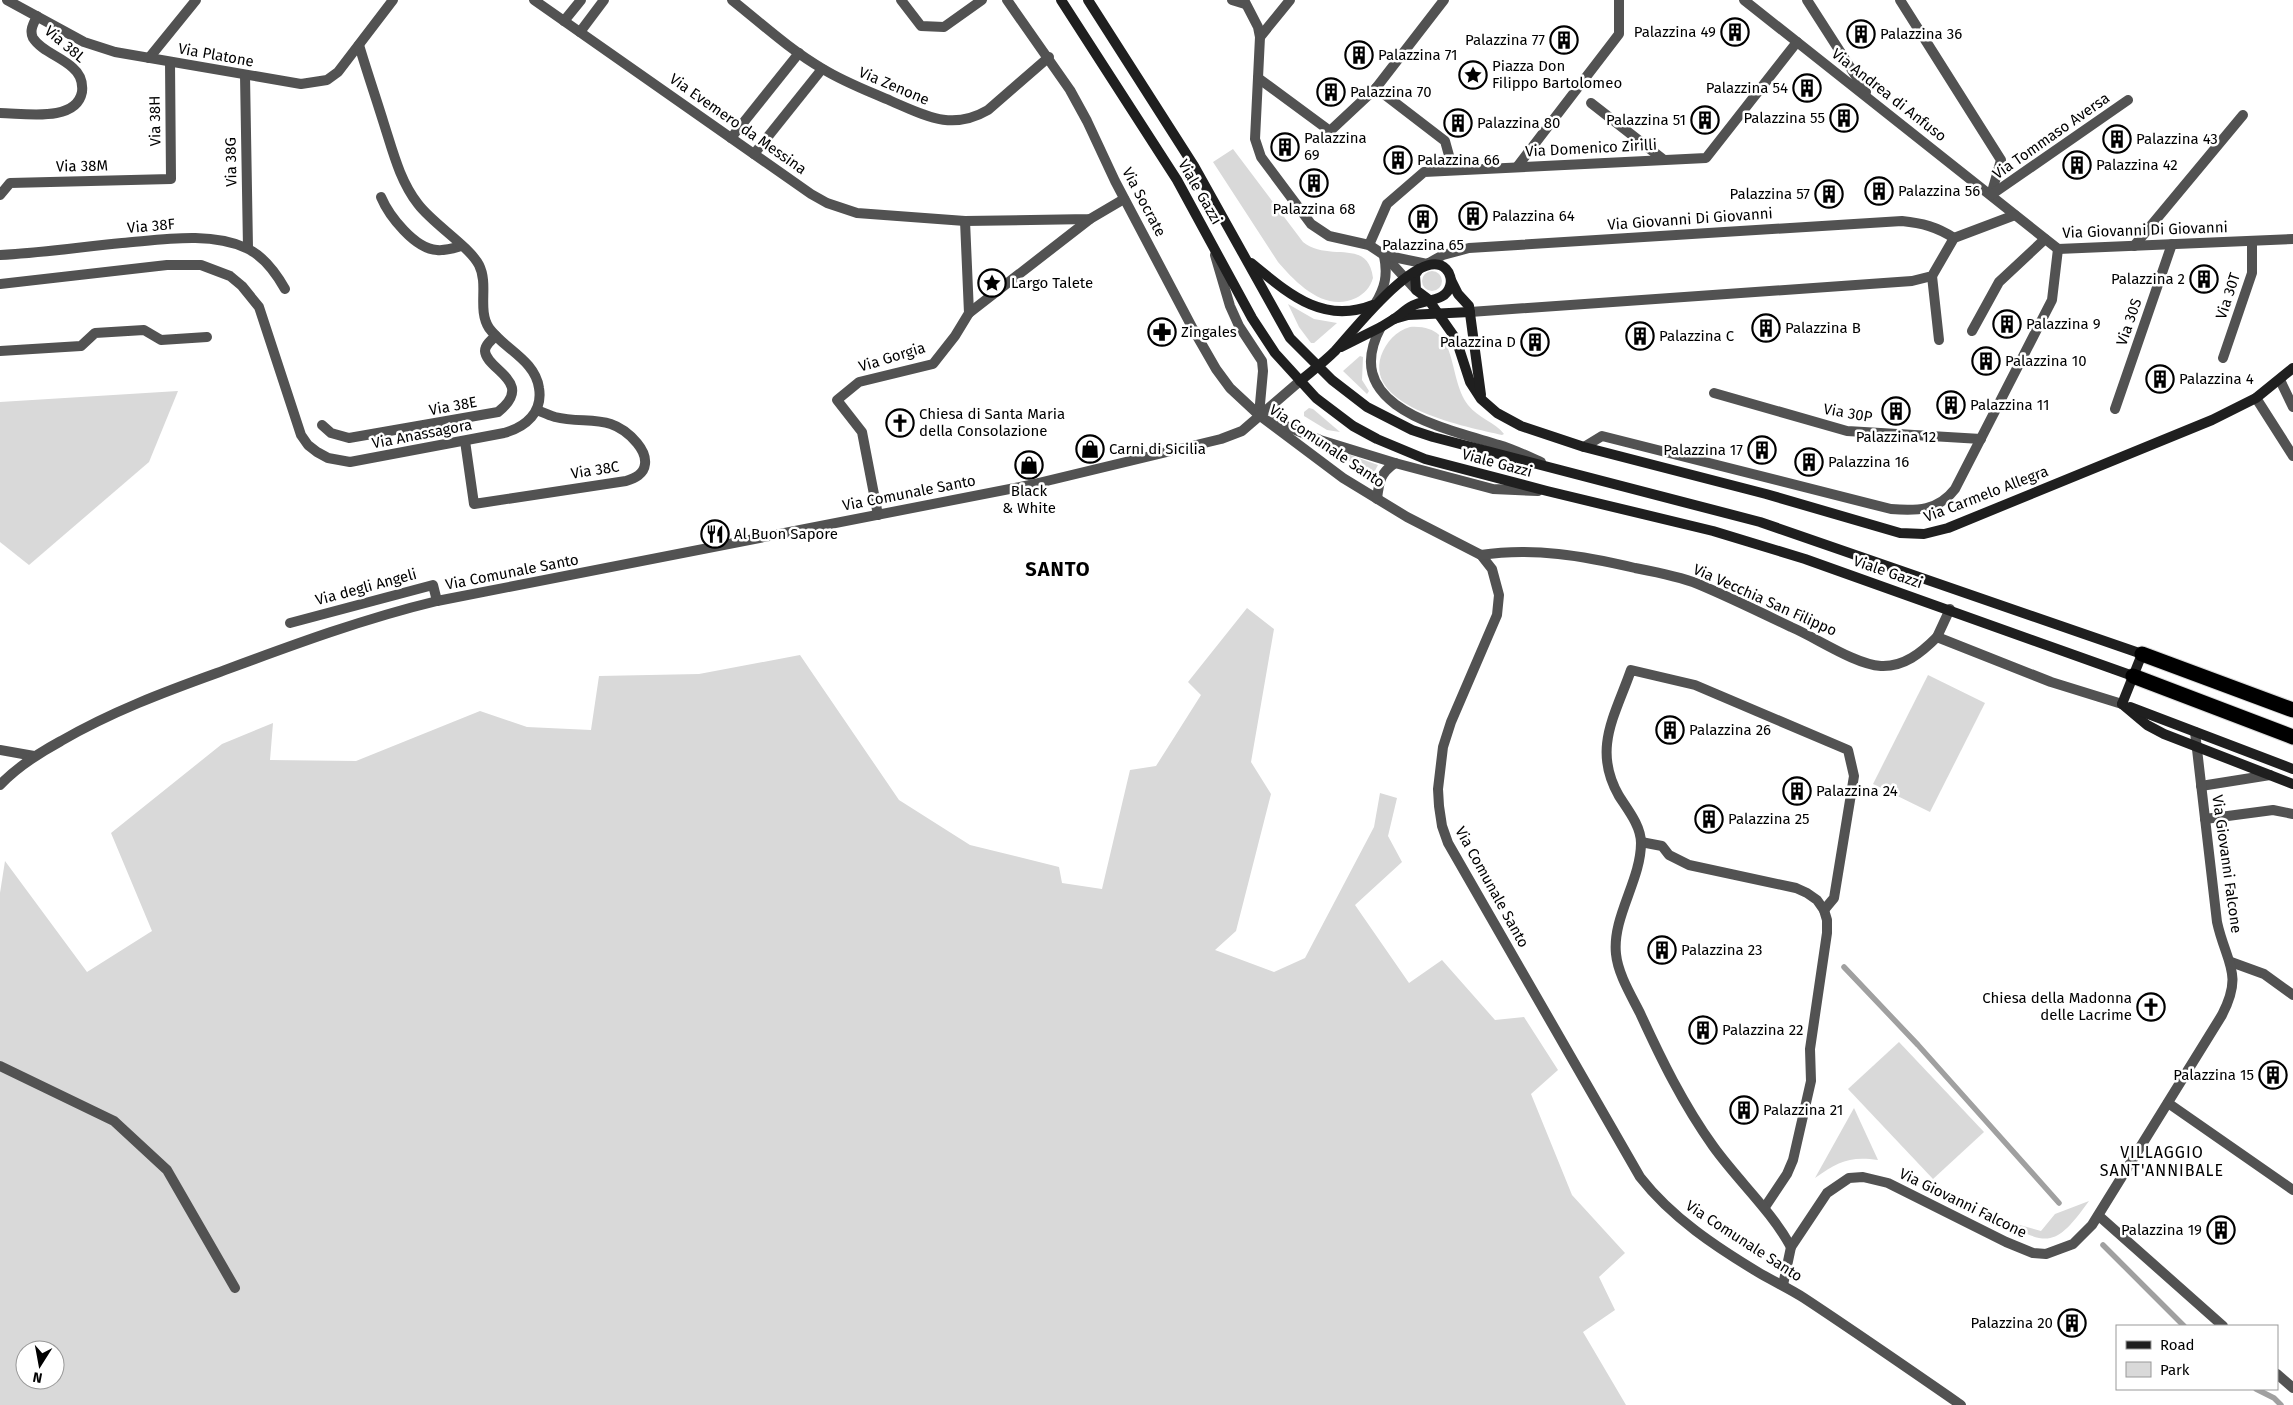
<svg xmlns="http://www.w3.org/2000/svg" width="2293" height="1405" font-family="'Fira Sans',sans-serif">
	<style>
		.green { fill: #d9d9d9; fill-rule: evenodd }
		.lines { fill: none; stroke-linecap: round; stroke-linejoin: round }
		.stream { stroke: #a0a0a0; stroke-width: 5.5 }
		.highway-casing { stroke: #dbdbdb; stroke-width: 17 }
		.lane { stroke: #525252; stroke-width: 10 }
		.street { stroke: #525252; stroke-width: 10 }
		.secondary { stroke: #1f1f1f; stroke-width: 10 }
		.highway { stroke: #000; stroke-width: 15 }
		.labels { text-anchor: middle; stroke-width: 5; stroke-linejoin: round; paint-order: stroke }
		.poi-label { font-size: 15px; fill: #000; stroke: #fff; text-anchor: start }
		.street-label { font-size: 15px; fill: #000; stroke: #fff }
		.neighbourhood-label { font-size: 16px; letter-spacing: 1px; fill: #000; stroke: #fff }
		.district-label { font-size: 20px; font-weight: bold; letter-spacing: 1px; fill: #000; stroke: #fff }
	</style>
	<rect width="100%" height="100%" fill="#fff"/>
	<g class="green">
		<path d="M1233,149L1303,242C1329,263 1368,237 1373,278C1370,288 1364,294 1356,298C1325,313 1296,283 1278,262L1213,162Z"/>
		<circle cx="1432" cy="281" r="10"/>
		<path d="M1288,304L1314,319L1337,323L1314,343H1311L1299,327Z"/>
		<path d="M1410,327C1461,324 1446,375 1468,405C1478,418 1495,422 1504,434L1502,435C1468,427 1364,408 1381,356C1386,342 1396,331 1410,327Z"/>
		<path d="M1360,356L1363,357L1362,380L1369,391L1367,394L1343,371Z"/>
		<path d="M178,391L149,462L29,565L0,542V402Z"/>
		<path d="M1309,408L1313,409L1340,432L1327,430L1304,416V412Z"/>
		<path d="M1334,449L1378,465L1371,478Z"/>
		<path d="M1247,608L1274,629L1251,762L1271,794L1236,931L1215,950L1274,972L1305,958L1374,827L1380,793L1397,798L1388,836L1402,862L1355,905L1409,983L1442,960L1495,1020L1524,1017L1558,1070L1531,1094L1572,1195L1625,1253L1599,1277L1615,1310L1583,1332L1626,1405H0V893L5,861L87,972L152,931L111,833L222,744L273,723L270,760L356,761L480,711L527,727L591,730L599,676L699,674L800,655L899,800L970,845L1059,867L1062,883L1102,889L1130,770L1156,766L1201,695L1188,682ZM25,1350H55V1380H25Z"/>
		<path d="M1928,675L1985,703L1930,812L1873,784Z"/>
		<path d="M1899,1042L1984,1132L1933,1179L1848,1089Z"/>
		<path d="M1854,1108L1878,1160C1849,1156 1838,1162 1815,1178Z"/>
		<path d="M2089,1201C2053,1251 2047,1245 1995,1218L2041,1231L2055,1214Z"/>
	</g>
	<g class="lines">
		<g class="stream">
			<path d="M1844,967L1918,1045L2059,1203"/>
			<path d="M2103,1245L2184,1326"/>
			<path d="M2256,1389L2274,1398L2281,1405"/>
		</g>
		<g class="highway-casing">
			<g id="highway">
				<path d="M2142,654L2293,710"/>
				<path d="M2133,676L2293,737"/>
			</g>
		</g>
		<g class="lane">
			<path d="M149,58L196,0"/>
			<path d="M0,1066L114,1121L167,1170L235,1288"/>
		</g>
		<g class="street">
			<path d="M7,0L84,42L115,52L301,84L327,80L338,72L393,0"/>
			<path d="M534,0L811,194L827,203L857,213L965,221L1090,219L1124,199"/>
			<path d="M732,0C761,23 790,50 823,69C844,82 868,91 891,101C926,116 952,131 988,110L1049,57"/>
			<path d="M901,0L921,26L944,27L982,0"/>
			<path d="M1007,0L1070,90L1087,121L1115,181L1193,329L1216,369L1230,388L1259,415L1343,478L1407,517L1481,555L1492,569L1499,595L1497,615L1451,722L1443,747L1438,789L1439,806L1442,826L1448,843L1640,1177C1672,1218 1716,1247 1761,1274C1775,1282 1790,1289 1804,1298C1857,1333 1909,1369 1961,1405"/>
			<path d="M1232,0L1245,4"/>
			<path d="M1244,0L1258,27L1260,37L1255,139L1261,157L1311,224L1329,236L1369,245L1384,255L1416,290"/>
			<path d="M1744,0L2058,249L2293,239"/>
			<path d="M1807,0L1866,92"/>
			<path d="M1900,0L2001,160L1991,195"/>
			<path d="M564,21L581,0"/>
			<path d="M580,32L604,0"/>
			<path d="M1260,37L1290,0"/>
			<path d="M245,75L248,248"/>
			<path d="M1258,78L1330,131L1376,88L1444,0"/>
			<path d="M1376,88L1445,141L1453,170"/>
			<path d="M1591,103L1664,160"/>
			<path d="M0,113C24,113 76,123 82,92C83,83 80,74 73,68C62,57 41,51 33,38C29,30 34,23 37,16"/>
			<path d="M731,138L799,53"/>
			<path d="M754,154L822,69"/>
			<path d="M1517,167L1619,34V0"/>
			<path d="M0,195L10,183L171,179L170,62"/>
			<path d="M1991,195L2128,100"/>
			<path d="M381,197C389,216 415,249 437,250C445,251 454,248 461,246"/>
			<path d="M1369,245L1387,204L1424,172L1706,158L1797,42"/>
			<path d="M2134,246L2243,115"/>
			<path d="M0,255C41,253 81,247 122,243C160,240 210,231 246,248C262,255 276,273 285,289"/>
			<path d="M1215,255L1230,306L1239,326L1262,361L1263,371L1259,415"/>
			<path d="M1384,255L1427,264L1443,255L1469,248L1902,221C1922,223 1937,227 1954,238"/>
			<path d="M1932,276L1939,340"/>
			<path d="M0,284L167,265H201L230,276L242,286L259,307L301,435L308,445L317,452L328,458L350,462L504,433C526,427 543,412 539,388C535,360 504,349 489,328C477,309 489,285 479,265C469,246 433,224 418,204C400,181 393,152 384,124C376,98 367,72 359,45"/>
			<path d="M1375,304C1385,288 1388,275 1384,256"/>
			<path d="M1470,312L1912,281L1932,276L1954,238L2015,215"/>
			<path d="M969,313L1090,219"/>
			<path d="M1381,327C1338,407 1444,428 1499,445C1513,449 1527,456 1541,462"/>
			<path d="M1972,331L1999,282L2045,239"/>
			<path d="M0,351L81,346L95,333L144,330L161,340L207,337"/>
			<path d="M2223,358L2252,273V241"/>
			<path d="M2280,380L2293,407"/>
			<path d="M1714,393L1847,431L1981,439"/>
			<path d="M2256,398L2293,456"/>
			<path d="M2115,409L2172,244"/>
			<path d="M1271,420L1320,440L1395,463L1493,489L1538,491"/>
			<path d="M322,425L331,433L349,438L498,412C536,382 486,370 485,351C485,345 491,340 496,336"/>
			<path d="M465,441L474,504L626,481C635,478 644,474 645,464C646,456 642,449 637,443C611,412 587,425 555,417C549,415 542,412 537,410"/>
			<path d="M1584,447L1602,436L1891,509C1917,511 1938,511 1955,489L2052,300L2058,249"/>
			<path d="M1377,499C1379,482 1380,473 1395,463"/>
			<path d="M878,515L862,432L837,400L859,382L933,364L955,336L969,313L965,221"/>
			<path d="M1481,555C1533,547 1584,556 1635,568C1656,572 1678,576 1698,584C1729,597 1760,612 1791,627C1817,638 1854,664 1881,666C1904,667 1921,653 1937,637L2051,682L2122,704"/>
			<path d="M290,623L433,585L437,601"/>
			<path d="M1937,637L1950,609"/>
			<path d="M0,750L34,756"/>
			<path d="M0,785C18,766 39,753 61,741C111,712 164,692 217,673C290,646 362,619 437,601L1030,485L1221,439L1242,431L1300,381"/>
			<path d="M2201,786L2270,775"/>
			<path d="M2205,819L2273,810L2293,814"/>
			<path d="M1641,842L1662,846L1669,855L1689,865L1796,888L1807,893L1817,900L1824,910L1827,920V933L1810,1049L1811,1081L1793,1160L1787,1174L1765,1207"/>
			<path d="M2231,962L2264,974L2293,995"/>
			<path d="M2168,1103L2293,1190"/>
			<path d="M2099,1216L2223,1326"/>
			<path d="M1791,1247C1770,1209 1738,1181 1713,1146C1683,1104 1661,1059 1640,1013C1631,995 1618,974 1616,954C1612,917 1641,880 1641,843C1641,826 1628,810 1619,796C1592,749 1615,716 1631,670L1695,685L1848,750L1854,776L1834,898L1824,910"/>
			<path d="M1783,1285L1791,1247L1827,1193L1849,1178L1863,1177L1888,1183L2006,1242L2033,1253L2046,1254L2073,1244L2092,1225L2222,1015C2244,973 2226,963 2217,922L2195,732"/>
			<path d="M2277,1374L2293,1388"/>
		</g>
		<g class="secondary">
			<path d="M1061,0L1177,180L1252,318L1275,353L1316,398L1353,426L1377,439L1425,459L1547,491L1713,531L1805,559L2133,676"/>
			<path d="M1088,0L1194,166L1290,338L1332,380L1367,407L1412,430L1433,437L1760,522L2142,654L2122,704"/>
			<path d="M1251,263C1288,293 1322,325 1373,305"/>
			<path d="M1419,269L1415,275L1416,290L1428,299L1456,339L1470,382L1481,399L1497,413L1521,426L1584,447L1766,494L1900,533L1924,534L1948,528L2212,420L2256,398L2293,368"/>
			<path d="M1451,280L1458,294L1469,306L1481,395"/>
			<path d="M1341,347L1381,327L1394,319L1408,315L1470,312"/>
			<path d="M1300,381C1312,371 1324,362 1335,351C1351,334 1421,243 1446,269C1450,273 1452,280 1450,286C1446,302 1425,299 1412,306C1406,309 1400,315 1394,319"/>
			<path d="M2122,704L2147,725L2164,734L2293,784"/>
			<path d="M2130,707L2293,769"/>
		</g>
		<use href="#highway" class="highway"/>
	</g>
	<defs>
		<g id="building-ring" transform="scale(1.4375)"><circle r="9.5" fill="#fff" stroke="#000" stroke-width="1.5"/><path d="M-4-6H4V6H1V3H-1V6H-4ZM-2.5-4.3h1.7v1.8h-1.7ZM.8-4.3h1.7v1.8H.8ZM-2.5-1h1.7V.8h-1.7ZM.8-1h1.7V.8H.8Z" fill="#000"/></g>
		<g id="sight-ring" transform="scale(1.4375)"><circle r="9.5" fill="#fff" stroke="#000" stroke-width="1.5"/><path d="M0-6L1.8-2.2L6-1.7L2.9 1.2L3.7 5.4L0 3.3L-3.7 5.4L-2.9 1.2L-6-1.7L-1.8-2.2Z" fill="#000"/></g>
		<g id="pharmacy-ring" transform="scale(1.4375)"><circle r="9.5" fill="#fff" stroke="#000" stroke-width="1.5"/><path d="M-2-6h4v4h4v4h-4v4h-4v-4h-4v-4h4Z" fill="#000"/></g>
		<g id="church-ring" transform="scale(1.4375)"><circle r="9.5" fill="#fff" stroke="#000" stroke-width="1.5"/><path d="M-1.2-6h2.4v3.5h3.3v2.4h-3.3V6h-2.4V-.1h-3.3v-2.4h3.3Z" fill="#000"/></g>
		<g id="shop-ring" transform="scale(1.4375)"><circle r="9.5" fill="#fff" stroke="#000" stroke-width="1.5"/><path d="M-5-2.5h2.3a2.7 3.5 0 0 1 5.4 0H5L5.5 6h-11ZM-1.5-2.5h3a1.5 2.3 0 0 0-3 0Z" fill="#000"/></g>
		<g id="restaurant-ring" transform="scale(1.4375)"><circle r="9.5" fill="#fff" stroke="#000" stroke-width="1.5"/><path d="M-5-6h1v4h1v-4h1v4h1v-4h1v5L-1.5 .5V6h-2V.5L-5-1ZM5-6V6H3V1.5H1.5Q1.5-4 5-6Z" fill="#000"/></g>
	</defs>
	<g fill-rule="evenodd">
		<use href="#building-ring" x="1735" y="32"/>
		<use href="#building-ring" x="1861" y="34"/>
		<use href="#building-ring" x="1564" y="40"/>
		<use href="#building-ring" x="1359" y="55"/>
		<use href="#sight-ring" x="1473" y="75"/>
		<use href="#building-ring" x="1807" y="88"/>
		<use href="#building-ring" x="1331" y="92"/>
		<use href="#building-ring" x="1844" y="118"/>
		<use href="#building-ring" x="1705" y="120"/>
		<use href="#building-ring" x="1458" y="123"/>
		<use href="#building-ring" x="2117" y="139"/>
		<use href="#building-ring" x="1285" y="147"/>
		<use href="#building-ring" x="1398" y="160"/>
		<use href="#building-ring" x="2077" y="165"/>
		<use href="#building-ring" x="1314" y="183"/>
		<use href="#building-ring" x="1879" y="191"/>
		<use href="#building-ring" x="1829" y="194"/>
		<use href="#building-ring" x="1473" y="216"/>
		<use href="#building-ring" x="1423" y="219"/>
		<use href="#building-ring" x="2204" y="279"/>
		<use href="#sight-ring" x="992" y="283"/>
		<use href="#building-ring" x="2007" y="324"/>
		<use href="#building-ring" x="1766" y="328"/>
		<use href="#pharmacy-ring" x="1162" y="332"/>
		<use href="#building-ring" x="1640" y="336"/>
		<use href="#building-ring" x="1535" y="342"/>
		<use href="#building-ring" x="1986" y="361"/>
		<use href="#building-ring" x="2160" y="379"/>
		<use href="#building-ring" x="1951" y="405"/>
		<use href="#building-ring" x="1896" y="411"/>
		<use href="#church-ring" x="900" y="423"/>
		<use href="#shop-ring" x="1090" y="449"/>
		<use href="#building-ring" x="1762" y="450"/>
		<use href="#building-ring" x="1809" y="462"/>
		<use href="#shop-ring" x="1029" y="465"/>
		<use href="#restaurant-ring" x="715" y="534"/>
		<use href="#building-ring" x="1670" y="730"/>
		<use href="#building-ring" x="1797" y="791"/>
		<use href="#building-ring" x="1709" y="819"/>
		<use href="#building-ring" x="1662" y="950"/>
		<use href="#church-ring" x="2151" y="1007"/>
		<use href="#building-ring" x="1703" y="1030"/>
		<use href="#building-ring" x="2273" y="1075"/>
		<use href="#building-ring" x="1744" y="1110"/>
		<use href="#building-ring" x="2221" y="1230"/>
		<use href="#building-ring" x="2072" y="1323"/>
	</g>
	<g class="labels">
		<g class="poi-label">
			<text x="1716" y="37" text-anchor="end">Palazzina 49</text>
			<text x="1880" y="39">Palazzina 36</text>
			<text x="1545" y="45" text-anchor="end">Palazzina 77</text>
			<text x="1378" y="60">Palazzina 71</text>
			<text x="1492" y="71">Piazza Don<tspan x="1492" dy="17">Filippo Bartolomeo</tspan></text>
			<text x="1788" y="93" text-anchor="end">Palazzina 54</text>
			<text x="1350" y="97">Palazzina 70</text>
			<text x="1825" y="123" text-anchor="end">Palazzina 55</text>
			<text x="1686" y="125" text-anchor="end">Palazzina 51</text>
			<text x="1477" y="128">Palazzina 80</text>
			<text x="1304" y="143">Palazzina<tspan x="1304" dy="17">69</tspan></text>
			<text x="2136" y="144">Palazzina 43</text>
			<text x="1417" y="165">Palazzina 66</text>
			<text x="2096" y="170">Palazzina 42</text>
			<text x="1898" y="196">Palazzina 56</text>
			<text x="1810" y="199" text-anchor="end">Palazzina 57</text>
			<text x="1314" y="214" text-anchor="middle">Palazzina 68</text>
			<text x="1492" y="221">Palazzina 64</text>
			<text x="1423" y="250" text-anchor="middle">Palazzina 65</text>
			<text x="2185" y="284" text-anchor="end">Palazzina 2</text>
			<text x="1011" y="288">Largo Talete</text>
			<text x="2026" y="329">Palazzina 9</text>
			<text x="1785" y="333">Palazzina B</text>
			<text x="1181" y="337">Zingales</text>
			<text x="1659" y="341">Palazzina C</text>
			<text x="1516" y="347" text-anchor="end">Palazzina D</text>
			<text x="2005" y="366">Palazzina 10</text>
			<text x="2179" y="384">Palazzina 4</text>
			<text x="1970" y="410">Palazzina 11</text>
			<text x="919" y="419">Chiesa di Santa Maria<tspan x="919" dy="17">della Consolazione</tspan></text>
			<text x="1896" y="442" text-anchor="middle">Palazzina 12</text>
			<text x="1109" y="454">Carni di Sicilia</text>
			<text x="1743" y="455" text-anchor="end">Palazzina 17</text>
			<text x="1828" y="467">Palazzina 16</text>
			<text x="1029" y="496" text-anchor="middle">Black<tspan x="1029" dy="17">&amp; White</tspan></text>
			<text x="734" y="539">Al Buon Sapore</text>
			<text x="1689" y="735">Palazzina 26</text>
			<text x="1816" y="796">Palazzina 24</text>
			<text x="1728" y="824">Palazzina 25</text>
			<text x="1681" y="955">Palazzina 23</text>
			<text x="2132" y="1003" text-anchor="end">Chiesa della Madonna<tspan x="2132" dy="17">delle Lacrime</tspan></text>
			<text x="1722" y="1035">Palazzina 22</text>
			<text x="2254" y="1080" text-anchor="end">Palazzina 15</text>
			<text x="1763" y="1115">Palazzina 21</text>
			<text x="2202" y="1235" text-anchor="end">Palazzina 19</text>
			<text x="2053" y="1328" text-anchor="end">Palazzina 20</text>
		</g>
		<g class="street-label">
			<text transform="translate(65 44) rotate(40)" y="5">Via 38L</text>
			<text transform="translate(216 55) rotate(10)" y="5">Via Platone</text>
			<text transform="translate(894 86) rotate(23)" y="5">Via Zenone</text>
			<text transform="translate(1889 95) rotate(38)" y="5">Via Andrea di Anfuso</text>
			<text transform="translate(155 121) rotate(-91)" y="5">Via 38H</text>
			<text transform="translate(738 124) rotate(35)" y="5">Via Evemero da Messina</text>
			<text transform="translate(2051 136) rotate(-35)" y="5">Via Tommaso Aversa</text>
			<text transform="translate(1591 148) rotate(-3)" y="5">Via Domenico Zirilli</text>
			<text transform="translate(231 162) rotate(-91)" y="5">Via 38G</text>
			<text transform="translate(82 166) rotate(-1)" y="5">Via 38M</text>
			<text transform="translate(1200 192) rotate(60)" y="5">Viale Gazzi</text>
			<text transform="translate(1144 202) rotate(62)" y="5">Via Socrate</text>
			<text transform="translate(1690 219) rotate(-4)" y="5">Via Giovanni Di Giovanni</text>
			<text transform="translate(151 226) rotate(-5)" y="5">Via 38F</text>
			<text transform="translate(2145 230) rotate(-2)" y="5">Via Giovanni Di Giovanni</text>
			<text transform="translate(2228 296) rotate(-72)" y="5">Via 30T</text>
			<text transform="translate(2129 322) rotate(-71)" y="5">Via 30S</text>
			<text transform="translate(892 357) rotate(-17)" y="5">Via Gorgia</text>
			<text transform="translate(453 406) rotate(-10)" y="5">Via 38E</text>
			<text transform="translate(1848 413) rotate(10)" y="5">Via 30P</text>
			<text transform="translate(422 434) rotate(-11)" y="5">Via Anassagora</text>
			<text transform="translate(1327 446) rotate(34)" y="5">Via Comunale Santo</text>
			<text transform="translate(1497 463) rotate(15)" y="5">Viale Gazzi</text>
			<text transform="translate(595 470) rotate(-9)" y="5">Via 38C</text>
			<text transform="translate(909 493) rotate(-11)" y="5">Via Comunale Santo</text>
			<text transform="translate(1986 494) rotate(-21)" y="5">Via Carmelo Allegra</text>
			<text transform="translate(512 572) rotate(-11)" y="5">Via Comunale Santo</text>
			<text transform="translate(1888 572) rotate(19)" y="5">Viale Gazzi</text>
			<text transform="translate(366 587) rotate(-15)" y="5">Via degli Angeli</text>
			<text transform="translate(1765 600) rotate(24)" y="5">Via Vecchia San Filippo</text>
			<text transform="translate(2227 864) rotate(82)" y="5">Via Giovanni Falcone</text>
			<text transform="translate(1492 887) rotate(61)" y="5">Via Comunale Santo</text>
			<text transform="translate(1963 1203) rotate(26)" y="5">Via Giovanni Falcone</text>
			<text transform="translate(1744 1241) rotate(33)" y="5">Via Comunale Santo</text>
		</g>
		<g class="neighbourhood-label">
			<text x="2162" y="1158">VILLAGGIO<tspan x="2162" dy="18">SANT'ANNIBALE</tspan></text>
		</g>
		<g class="district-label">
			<text x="1058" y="576">SANTO</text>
		</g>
	</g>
	<rect x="2116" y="1325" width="162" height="65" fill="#ffffff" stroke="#999999"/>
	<rect x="2126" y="1341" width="25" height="8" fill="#1f1f1f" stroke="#999999"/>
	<text x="2160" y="1350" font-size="15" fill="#000000">Road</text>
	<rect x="2126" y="1362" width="25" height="15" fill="#d9d9d9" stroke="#999999"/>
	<text x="2160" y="1375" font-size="15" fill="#000000">Park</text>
	<g transform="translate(40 1365) rotate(191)"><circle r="24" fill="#ffffff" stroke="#999999"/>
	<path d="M0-4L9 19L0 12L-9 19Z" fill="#000000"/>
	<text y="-8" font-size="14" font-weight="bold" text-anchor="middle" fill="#000000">N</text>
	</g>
</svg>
